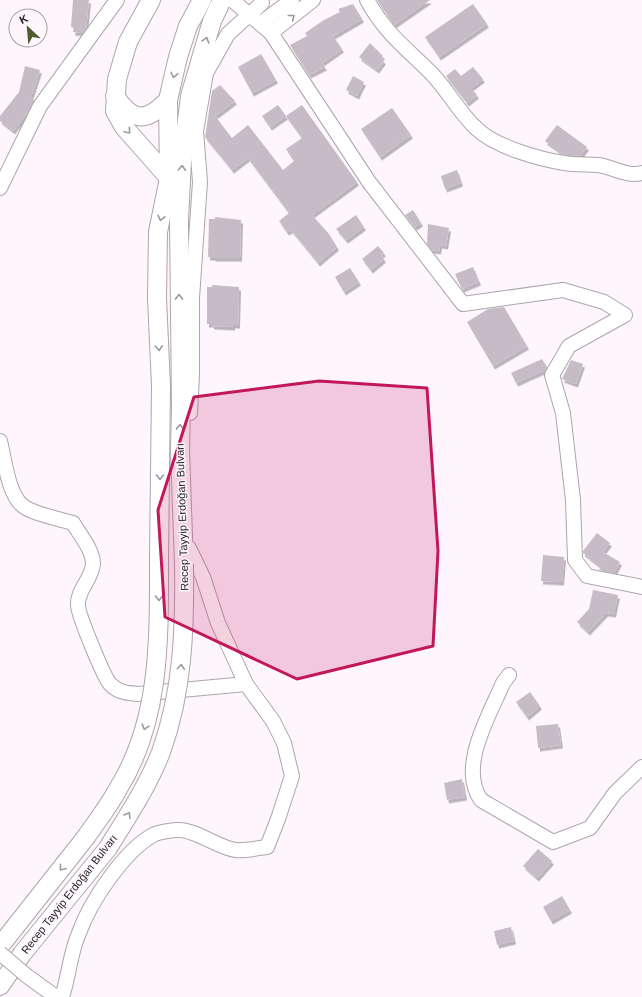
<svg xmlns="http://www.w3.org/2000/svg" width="642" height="997" font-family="Helvetica,sans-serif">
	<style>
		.building { fill: #c7bcc6; filter: url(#shadow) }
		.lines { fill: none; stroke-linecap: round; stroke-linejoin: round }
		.minor-casing { stroke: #afa4ad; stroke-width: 16 }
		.major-casing { stroke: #afa4ad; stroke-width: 20 }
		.minor { stroke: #fff; stroke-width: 14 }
		.major { stroke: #fff; stroke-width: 18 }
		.minor-bridge-casing { stroke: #afa4ad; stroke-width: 16; stroke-linecap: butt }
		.major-bridge-casing { stroke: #afa4ad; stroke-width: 20; stroke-linecap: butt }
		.minor-bridge { stroke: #fff; stroke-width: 14 }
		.major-bridge { stroke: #fff; stroke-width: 18 }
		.oneway { stroke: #9c9a9c }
		.marked { fill: #c2185b; fill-opacity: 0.2; stroke: #c2185b; stroke-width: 3; stroke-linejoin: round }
		.labels { text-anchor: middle; stroke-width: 3; stroke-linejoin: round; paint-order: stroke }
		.street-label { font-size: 11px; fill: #221e22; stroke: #fef5fd }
	</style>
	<defs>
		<filter id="shadow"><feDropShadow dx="2" dy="3.5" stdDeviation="0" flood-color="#0004"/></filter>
	</defs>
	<rect width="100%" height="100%" fill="#fef5fd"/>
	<g class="building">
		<path d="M73,0H89L86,28L82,33L73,32L74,28L71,27Z"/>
		<path d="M377,0H430L394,25Z"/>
		<path d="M353,4L362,19L333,36L342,49L322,63L325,67L309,75L290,45L307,36L305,33L324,20L340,12L338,9Z"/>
		<path d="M473,4L487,24L439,57L425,37Z"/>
		<path d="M370,43L383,56L381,58L384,61L377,70L359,57Z"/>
		<path d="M261,54L276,80L252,93L238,67Z"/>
		<path d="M25,66L40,70L31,97L34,100L28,112L13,131L0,121V116L19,92Z"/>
		<path d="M473,67L483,79L471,88L477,95L467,103L446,76L455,69L461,76Z"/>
		<path d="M353,76L364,82L357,96L346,90Z"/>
		<path d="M220,85L235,101L215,116L232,138L248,125L283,170L294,161L286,149L302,138L286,116L302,105L357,182L312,215L329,234L337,247L318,263L291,230L287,232L279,221L289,213L248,158L232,170L205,137L212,91Z"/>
		<path d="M278,105L286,116L270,127L262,116Z"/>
		<path d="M392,108L411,135L380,157L361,129Z"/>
		<path d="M557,125L587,147L580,156L563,154L545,141Z"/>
		<path d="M457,170L461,183L445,189L441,176Z"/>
		<path d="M413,210L421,223L415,227L405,215Z"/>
		<path d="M356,215L364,227L346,240L336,229Z"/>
		<path d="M215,217L241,220L240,258H213L214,257H208L209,219H215Z"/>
		<path d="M428,224L449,228L446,246L440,245L439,251L432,250L427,244Z"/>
		<path d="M378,246L384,253L381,255L384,259L371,270L362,259Z"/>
		<path d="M473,267L479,282L462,289L455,274Z"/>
		<path d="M350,268L359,282L344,292L335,277Z"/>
		<path d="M212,285L239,287L238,325H233V327L212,326V324H207V287H212Z"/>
		<path d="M504,307L527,346L493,366L467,322L488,309Z"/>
		<path d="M542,359L547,367L545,370L516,383L511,373Z"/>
		<path d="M571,360L583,364L576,384L562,379Z"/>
		<path d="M597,533L610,543L603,552L620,562L614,573L599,570L601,567L583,553V551Z"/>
		<path d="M543,555L564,557L562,582L541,581Z"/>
		<path d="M593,590L618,595L614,614L606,613L588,632L577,622L589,609Z"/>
		<path d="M530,692L540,706L527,717L516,702Z"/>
		<path d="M558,724L561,745L538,748L536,726Z"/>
		<path d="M462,779L465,797L447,800L444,783Z"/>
		<path d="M538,849L552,861L537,878L523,866Z"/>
		<path d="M562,896L570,910L551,921L543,907Z"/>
		<path d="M511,927L514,941L497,945L494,931Z"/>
	</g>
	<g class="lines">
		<g class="minor-casing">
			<g id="minor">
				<path d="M232,0L271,33L369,182L463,304L563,290L604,302L625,315L569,346L552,375L563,413L573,500L575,560L587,576L642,587"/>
				<path d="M367,0C386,34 404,46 431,73C448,90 459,113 477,129C496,147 539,159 564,163C575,165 587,164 598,165C613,167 627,177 642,173"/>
				<path d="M261,23L292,0"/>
				<path d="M271,33L313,0"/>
				<path d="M0,188L40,106L117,0"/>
				<path d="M190,413L192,375V298L200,182L196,131L206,73L228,34L262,3"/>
				<path d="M0,441C5,460 8,498 26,508C38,515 60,519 73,523C80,535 93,550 93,564C92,579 77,590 78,605C78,615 104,677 110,684C119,693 127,693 138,694L246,684"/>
				<path d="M509,675L503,683C489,716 458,767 481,800L553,842L590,828L615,793L642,767"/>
				<path d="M27,976L56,997"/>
				<path d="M62,997C69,976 70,953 79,933C90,902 124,851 153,835C158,832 173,830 179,830C197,830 220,849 236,850C246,851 257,848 267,847L278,819L292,776L284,743L273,721L246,684L218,623L203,577L189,548"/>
			</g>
		</g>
		<g class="major-casing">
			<g id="major">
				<path d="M151,0L128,42L117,79L115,111L124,127L169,178"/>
				<path d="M115,96C133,123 147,122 168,100"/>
				<path d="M159,559L161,386L157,298L158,232L169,178L168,100L178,57L188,26L202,0"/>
				<path d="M184,564L180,451L181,405L179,220L182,161L190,96L212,21L222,0"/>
				<path d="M0,946L86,837"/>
				<path d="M0,986L22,954L108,848"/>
			</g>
		</g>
		<use href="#minor" class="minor"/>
		<use href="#major" class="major"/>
		<g class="minor-bridge-casing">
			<path id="minor-bridge" d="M0,953L27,976"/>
		</g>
		<g class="major-bridge-casing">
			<g id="major-bridge">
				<path d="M86,837C97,821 109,806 118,789C161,720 159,638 159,559"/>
				<path d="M108,848C127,817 148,786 161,752C183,691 185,629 184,564"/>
			</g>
		</g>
		<use href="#minor-bridge" class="minor-bridge"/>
		<use href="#major-bridge" class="major-bridge"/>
	</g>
	<defs><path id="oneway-chevron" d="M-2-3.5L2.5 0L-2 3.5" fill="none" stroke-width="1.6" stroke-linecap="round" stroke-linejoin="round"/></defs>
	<g class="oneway">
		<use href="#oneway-chevron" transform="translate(292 17) rotate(-38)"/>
		<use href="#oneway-chevron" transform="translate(206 40) rotate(-72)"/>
		<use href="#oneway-chevron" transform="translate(174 75) rotate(103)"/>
		<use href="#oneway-chevron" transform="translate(128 131) rotate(50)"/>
		<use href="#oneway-chevron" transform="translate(182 168) rotate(-87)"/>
		<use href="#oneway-chevron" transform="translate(161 218) rotate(102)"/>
		<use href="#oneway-chevron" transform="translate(179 297) rotate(-89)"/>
		<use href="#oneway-chevron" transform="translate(159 348) rotate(87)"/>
		<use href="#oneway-chevron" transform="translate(180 427) rotate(-88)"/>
		<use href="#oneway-chevron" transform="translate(160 477) rotate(91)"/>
		<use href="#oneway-chevron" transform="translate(159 598) rotate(90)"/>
		<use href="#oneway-chevron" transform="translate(181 667) rotate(-85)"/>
		<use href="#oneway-chevron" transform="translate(145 727) rotate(107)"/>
		<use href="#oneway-chevron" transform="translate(128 815) rotate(-59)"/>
		<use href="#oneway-chevron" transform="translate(62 868) rotate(128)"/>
	</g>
	<path class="marked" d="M319,381L427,388L438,551L433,646L297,679L165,617L158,510L194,397Z"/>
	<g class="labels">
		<g class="street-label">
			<text transform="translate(182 517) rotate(-92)" y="4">Recep Tayyip Erdoğan Bulvarı</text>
			<text transform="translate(69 894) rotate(-52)" y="4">Recep Tayyip Erdoğan Bulvarı</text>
		</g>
	</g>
	<g transform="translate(28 28) rotate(334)"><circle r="19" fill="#fef5fd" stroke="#a69fa5"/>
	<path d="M0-3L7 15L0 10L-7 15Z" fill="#505b2b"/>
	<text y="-6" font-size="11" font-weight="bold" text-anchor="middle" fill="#221e22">K</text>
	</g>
</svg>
